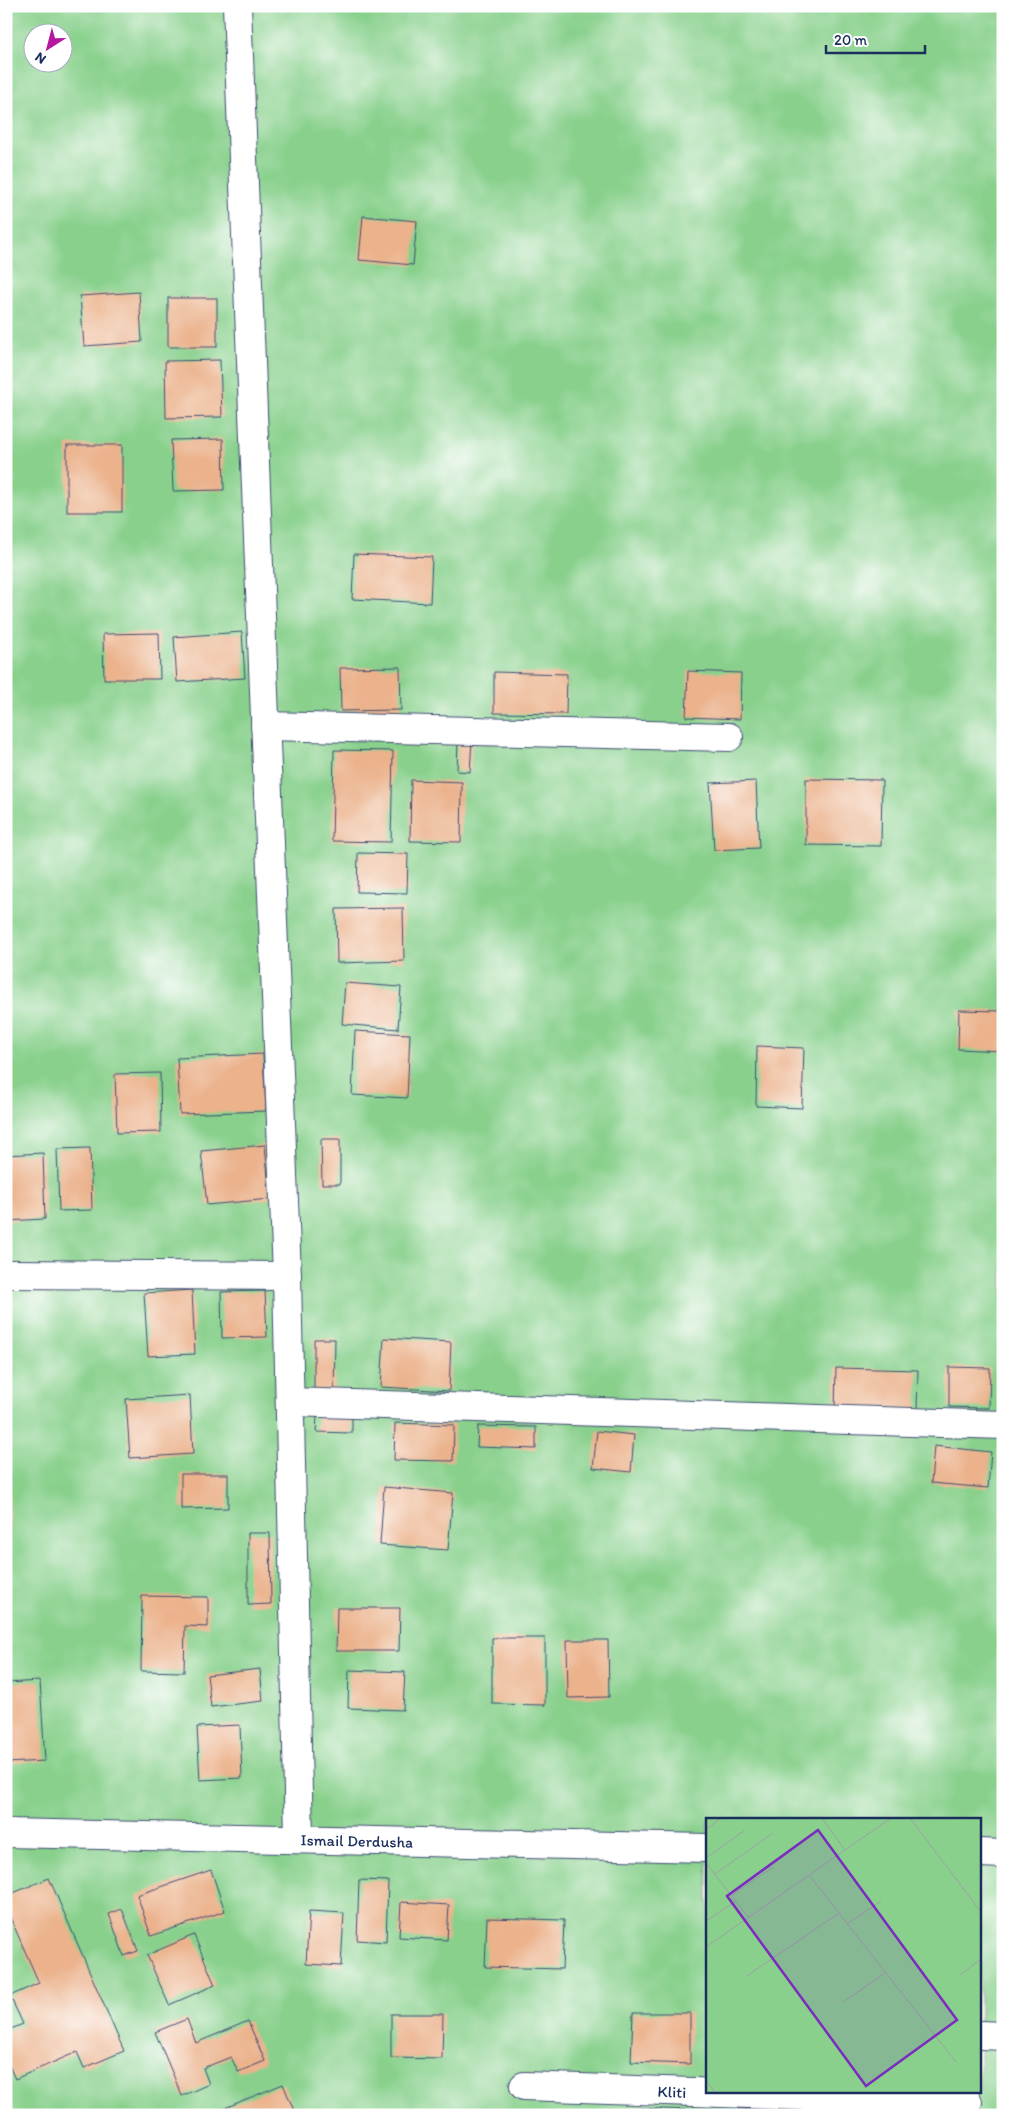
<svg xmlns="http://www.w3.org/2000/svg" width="1009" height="2121" font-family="Itim,sans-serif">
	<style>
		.green { fill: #88d08c; stroke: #528075; fill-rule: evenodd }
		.building { fill: #ebb28c }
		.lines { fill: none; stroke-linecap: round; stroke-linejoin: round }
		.street-casing { stroke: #3c4b71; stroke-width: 30 }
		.secondary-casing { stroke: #3c4b71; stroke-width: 30 }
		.street { stroke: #fff; stroke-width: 28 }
		.secondary { stroke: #fff; stroke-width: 28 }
		.labels { text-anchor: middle; stroke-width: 5; stroke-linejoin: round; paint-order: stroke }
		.street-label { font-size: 16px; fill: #1b2f5e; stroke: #fff }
		.inset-road { fill: none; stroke: #a0a0a8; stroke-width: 1 }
		.view { fill: #7b2cbf; fill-opacity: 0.15; stroke: #7b2cbf; stroke-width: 2.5 }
		.inset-edge { fill: none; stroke: #1b2f5e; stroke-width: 2.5 }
	</style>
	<rect width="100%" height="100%" fill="#fff"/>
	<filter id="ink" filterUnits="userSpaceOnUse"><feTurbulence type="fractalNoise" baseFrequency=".02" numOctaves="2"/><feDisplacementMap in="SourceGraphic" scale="10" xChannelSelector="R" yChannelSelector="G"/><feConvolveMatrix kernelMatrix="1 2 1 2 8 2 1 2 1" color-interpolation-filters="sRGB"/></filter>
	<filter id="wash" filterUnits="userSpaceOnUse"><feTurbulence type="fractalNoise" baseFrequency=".0096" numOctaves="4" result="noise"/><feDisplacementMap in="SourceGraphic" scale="20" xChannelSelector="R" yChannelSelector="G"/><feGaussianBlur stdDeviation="1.12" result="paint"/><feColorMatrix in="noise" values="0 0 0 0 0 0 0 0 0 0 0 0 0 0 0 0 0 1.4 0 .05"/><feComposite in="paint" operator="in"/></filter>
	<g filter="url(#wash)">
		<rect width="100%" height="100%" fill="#f8ebda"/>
		<path class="green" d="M6,6H1003V2115H6ZM32,32H62V62H32ZM708,1820H980V2092H708Z"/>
		<g id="blocks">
			<g class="building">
				<path d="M363,216L417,221L413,265L359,260Z"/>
				<path d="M139,292L142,342L84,346L80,296Z"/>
				<rect x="168" y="298" width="49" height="49"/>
				<path d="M220,360L222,417L166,418L165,361Z"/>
				<path d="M223,439L224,490L173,491L171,440Z"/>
				<rect x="67" y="445" width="55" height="67"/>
				<path d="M354,554L432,557L430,603L352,599Z"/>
				<path d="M242,632L245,678L177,682L174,637Z"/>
				<path d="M159,633L160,679H104L103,634Z"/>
				<path d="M400,667L401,710L341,711L340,668Z"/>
				<path d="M688,671L741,673L740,719L686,717Z"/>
				<path d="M494,672L567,674L566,714L494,713Z"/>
				<path d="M458,739L472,740L470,772L457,771Z"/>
				<path d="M334,750L393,751L391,842L332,841Z"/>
				<path d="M806,779L882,780L881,846L806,845Z"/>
				<path d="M411,780L462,782L461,842L410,841Z"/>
				<path d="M756,781L759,848L714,850L710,783Z"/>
				<path d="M358,853L408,854L407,893L357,892Z"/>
				<path d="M403,908L404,961L337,963L336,909Z"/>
				<path d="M345,983L401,987L398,1029L342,1024Z"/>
				<path d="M959,1010L1003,1011V1051L958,1049Z"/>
				<path d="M355,1031L410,1034L407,1098L352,1095Z"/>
				<path d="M757,1046L804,1048L802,1108L756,1106Z"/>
				<path d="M263,1054L266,1111L180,1114L177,1058Z"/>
				<path d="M160,1073L161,1132L117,1133L115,1074Z"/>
				<path d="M321,1139H340V1184H322Z"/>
				<path d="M265,1145L270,1199L207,1205L201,1151Z"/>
				<path d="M90,1148L92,1210L59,1211L57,1149Z"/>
				<path d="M43,1153L45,1219L6,1221V1155Z"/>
				<path d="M192,1290L195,1354L148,1356L144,1293Z"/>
				<path d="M265,1291L267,1337L222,1338L221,1292Z"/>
				<path d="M384,1338L451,1342L449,1391L381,1387Z"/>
				<path d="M314,1339H335L334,1395H314Z"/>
				<path d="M949,1367L990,1368L989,1408L949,1407Z"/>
				<path d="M836,1368L918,1370L917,1410L835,1408Z"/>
				<path d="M190,1395L193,1454L130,1458L126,1399Z"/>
				<path d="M317,1416L352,1417V1433L316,1432Z"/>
				<path d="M395,1423L454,1425L453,1461L394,1460Z"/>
				<path d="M478,1426L536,1427V1449L477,1447Z"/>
				<path d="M597,1431L634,1435L631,1472L593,1468Z"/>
				<path d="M934,1446L991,1452L988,1488L931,1483Z"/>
				<path d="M6,1473H10L9,1529H6Z"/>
				<path d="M181,1474H228V1508L181,1509Z"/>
				<path d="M384,1487L453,1493L448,1550L380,1545Z"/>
				<path d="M248,1533H270L271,1604L248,1605Z"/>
				<path d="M142,1596L208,1597V1627L185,1626L184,1672L141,1671Z"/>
				<path d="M337,1608H400L399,1651H336Z"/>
				<path d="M492,1638H545V1705L492,1704Z"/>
				<path d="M567,1640H608L609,1697L568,1698Z"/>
				<path d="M260,1669L263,1701L211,1707L207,1675Z"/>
				<path d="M349,1670L405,1672L403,1710L348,1708Z"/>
				<path d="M40,1681L45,1761L6,1763V1683Z"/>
				<path d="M240,1725L242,1778L200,1780L197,1727Z"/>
				<path d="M211,1870L225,1911L151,1936L137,1895Z"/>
				<path d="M49,1878L124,2051L84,2068L77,2052L15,2079L6,2059V2031L23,2024L10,1996L39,1983L6,1908V1896Z"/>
				<path d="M359,1880L388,1881L386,1942L357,1940Z"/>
				<path d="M401,1902L449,1905L447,1940L399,1937Z"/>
				<path d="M122,1909L138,1951L124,1956L109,1914Z"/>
				<path d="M309,1911L344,1913L341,1966L306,1964Z"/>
				<path d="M487,1918L564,1920L562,1969L485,1967Z"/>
				<path d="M194,1935L215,1985L169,2005L147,1955Z"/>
				<path d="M633,2013H690V2064L631,2062Z"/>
				<path d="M391,2014H443L442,2059L391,2058Z"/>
				<path d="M187,2019L196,2043L248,2021L265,2061L238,2072L231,2057L203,2068L209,2084L182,2096L155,2032Z"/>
				<path d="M283,2084L296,2115H208Z"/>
				<path d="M640,2108L689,2110L688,2115H640Z"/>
				<path d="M738,2109L787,2112L786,2115H738Z"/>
			</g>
		</g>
	</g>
	<g filter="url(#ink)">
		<use href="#blocks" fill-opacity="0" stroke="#3c4b71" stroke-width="1"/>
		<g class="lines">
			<g class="street-casing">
				<g id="street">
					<path d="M237,6L287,1276L299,1839"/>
					<path d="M265,726L729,737"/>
					<path d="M6,1274L287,1276"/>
					<path d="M290,1402L1003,1425"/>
					<path d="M980,2035L1003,2036"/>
					<path id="s1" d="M524,2086L968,2102"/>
				</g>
			</g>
			<g class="secondary-casing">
				<g id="secondary">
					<path id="s2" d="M6,1833L708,1848"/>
					<path d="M980,1853L1003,1854"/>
				</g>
			</g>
			<use href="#street" class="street"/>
			<use href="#secondary" class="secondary"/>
		</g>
	</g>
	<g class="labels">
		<g class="street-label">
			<text dy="6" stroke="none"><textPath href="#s2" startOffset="351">Ismail Derdusha</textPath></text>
			<text dy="6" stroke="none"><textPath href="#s1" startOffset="148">Kliti</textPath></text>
		</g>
	</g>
	<g transform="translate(706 1818)">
		<rect width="275" height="275" fill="#f8ebda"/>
		<path d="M0,0H275V275H0Z" fill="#88d08c"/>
		<path class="inset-road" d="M116,0L139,32M204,0L275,94M0,12L15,0M0,40L38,13M0,45L42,99M9,56L67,15M103,57L250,244M26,77L67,49M0,103L30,83M141,106L175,83M0,129L185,0M254,157L275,141M41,158L133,95M137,184L179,155M0,263L10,275"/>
		<path class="view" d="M112,12L251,202L160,268L21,78Z"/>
		<rect width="275" height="275" class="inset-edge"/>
	</g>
	<rect width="1009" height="2121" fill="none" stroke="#fff" stroke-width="25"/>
	<g transform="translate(48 48) rotate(216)"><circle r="24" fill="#ffffff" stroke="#a4acbf"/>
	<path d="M0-4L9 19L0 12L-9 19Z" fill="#b5179e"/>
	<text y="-8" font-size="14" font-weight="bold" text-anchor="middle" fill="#1b2f5e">N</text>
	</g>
	<path d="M826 45v8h99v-8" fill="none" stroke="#1b2f5e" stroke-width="2.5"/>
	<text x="834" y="45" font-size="15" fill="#1b2f5e" stroke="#ffffff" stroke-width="4" paint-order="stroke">20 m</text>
</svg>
